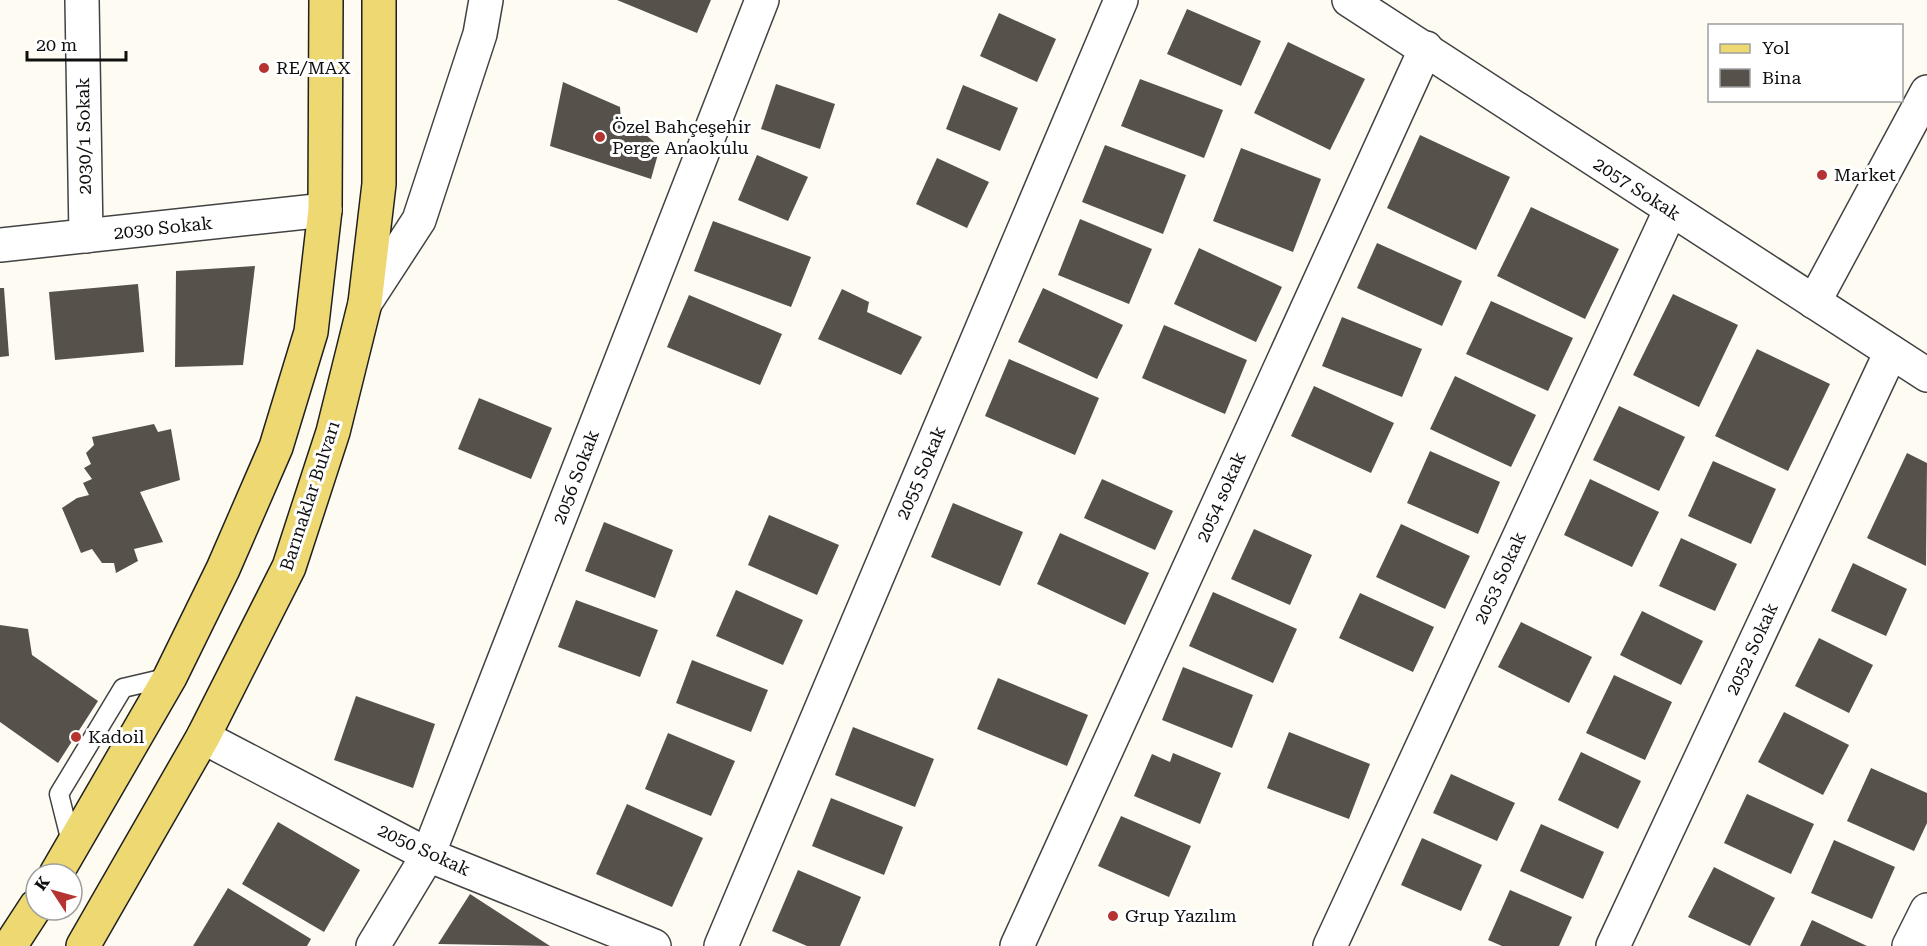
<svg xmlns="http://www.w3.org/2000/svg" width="1927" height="946" font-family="'Roboto Serif',serif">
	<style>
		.building { fill: #57514c }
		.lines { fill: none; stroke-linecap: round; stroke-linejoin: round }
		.service-casing { stroke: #424242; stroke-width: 21 }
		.minor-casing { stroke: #424242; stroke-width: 36 }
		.tertiary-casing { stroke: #424242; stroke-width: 36 }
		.primary-casing { stroke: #202020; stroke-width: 36 }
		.service { stroke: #fff; stroke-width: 18 }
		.minor { stroke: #fff; stroke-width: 33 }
		.tertiary { stroke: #fff; stroke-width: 33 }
		.primary { stroke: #eed872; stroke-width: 33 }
		.poi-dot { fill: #b53331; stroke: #fff; stroke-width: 2 }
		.labels { text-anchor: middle; stroke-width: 6; stroke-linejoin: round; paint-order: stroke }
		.poi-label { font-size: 18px; fill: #0f0f0f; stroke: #fff; text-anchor: start }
		.street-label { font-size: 18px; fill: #0f0f0f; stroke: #fff }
	</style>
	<rect width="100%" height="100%" fill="#fefcf2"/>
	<g class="building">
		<path d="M617,0H711L697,33Z"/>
		<path d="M1187,9L1261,41L1241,86L1167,54Z"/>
		<path d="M999,13L1056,39L1037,82L980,56Z"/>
		<path d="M1288,42L1365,79L1330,150L1254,113Z"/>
		<path d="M1140,79L1223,110L1204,158L1121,126Z"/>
		<path d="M563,82L620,107L621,121L638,128L660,147L651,179L550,146Z"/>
		<path d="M776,84L835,104L820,149L761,129Z"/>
		<path d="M963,85L1018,108L1000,151L946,129Z"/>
		<path d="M1420,135L1510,177L1476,250L1387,208Z"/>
		<path d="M1105,145L1186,175L1163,234L1082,202Z"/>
		<path d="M1241,148L1321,179L1293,252L1213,221Z"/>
		<path d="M757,155L808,177L788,221L738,200Z"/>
		<path d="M937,158L989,182L967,228L916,204Z"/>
		<path d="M1531,207L1619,249L1585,319L1497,276Z"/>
		<path d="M1080,219L1152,249L1129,304L1058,275Z"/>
		<path d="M713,221L811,257L791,307L694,271Z"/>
		<path d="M1377,243L1462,281L1442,326L1357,288Z"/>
		<path d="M1199,248L1282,287L1256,342L1174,304Z"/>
		<path d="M255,266L243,365L175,367L176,271Z"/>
		<path d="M138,284L144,352L55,360L49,292Z"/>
		<path d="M0,288H4L9,356L0,357Z"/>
		<path d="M1043,288L1123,325L1097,379L1018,342Z"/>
		<path d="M842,289L869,302L867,312L922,337L901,375L818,339Z"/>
		<path d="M1673,294L1738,325L1699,407L1633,375Z"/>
		<path d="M689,295L782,334L760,385L667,347Z"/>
		<path d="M1491,301L1573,338L1548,391L1466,354Z"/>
		<path d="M1342,317L1422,349L1402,397L1322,366Z"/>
		<path d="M1164,325L1247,360L1225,414L1142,378Z"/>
		<path d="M1757,349L1830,384L1788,471L1715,436Z"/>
		<path d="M1009,359L1099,398L1075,455L985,416Z"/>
		<path d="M1455,376L1536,415L1511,467L1430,429Z"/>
		<path d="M1314,386L1394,423L1371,473L1291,436Z"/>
		<path d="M479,398L552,428L531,479L458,449Z"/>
		<path d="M1619,406L1685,437L1659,491L1593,460Z"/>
		<path d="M154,424L158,432L171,429L180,480L140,492L163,542L134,549L138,561L116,573L114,563H102L92,549L81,553L62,508L77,498L89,495L83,483L92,479L84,468L91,464L86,453L94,445L92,437Z"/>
		<path d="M1430,451L1500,482L1478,534L1407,503Z"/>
		<path d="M1907,453L1927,463L1926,566L1867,538Z"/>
		<path d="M1713,461L1776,489L1751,544L1688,516Z"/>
		<path d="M1102,479L1173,511L1155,550L1084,518Z"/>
		<path d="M1590,479L1659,512L1632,567L1564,535Z"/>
		<path d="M953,503L1023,532L1000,586L931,557Z"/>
		<path d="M769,515L839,545L817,595L748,565Z"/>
		<path d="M604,522L673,550L655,598L585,571Z"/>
		<path d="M1401,524L1470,556L1445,609L1376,577Z"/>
		<path d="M1254,529L1312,555L1290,605L1231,579Z"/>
		<path d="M1060,533L1149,573L1125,625L1037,584Z"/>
		<path d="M1681,538L1737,564L1715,611L1659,586Z"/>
		<path d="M1853,563L1907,589L1886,636L1831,611Z"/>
		<path d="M736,590L803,620L783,665L716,636Z"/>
		<path d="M1213,592L1297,629L1273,683L1189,646Z"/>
		<path d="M1360,593L1434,627L1413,672L1339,638Z"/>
		<path d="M576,600L658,630L640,677L558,647Z"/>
		<path d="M1642,611L1703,641L1681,685L1620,655Z"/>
		<path d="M1521,622L1592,657L1569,703L1498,667Z"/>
		<path d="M0,625L28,629L32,655L98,701L58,763L0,722Z"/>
		<path d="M1819,638L1873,665L1849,713L1795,686Z"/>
		<path d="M692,660L768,690L751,732L676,703Z"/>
		<path d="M1183,667L1253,695L1232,748L1162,720Z"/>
		<path d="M1614,675L1672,702L1645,760L1586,733Z"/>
		<path d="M998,678L1088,715L1067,766L977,729Z"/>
		<path d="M356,696L435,724L413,788L334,760Z"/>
		<path d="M1784,712L1849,745L1823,795L1758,762Z"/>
		<path d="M853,727L934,759L915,807L835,775Z"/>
		<path d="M1289,732L1370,764L1349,819L1267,788Z"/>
		<path d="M668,733L735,761L711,816L645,789Z"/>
		<path d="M1581,752L1641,781L1618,829L1558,800Z"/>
		<path d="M1173,753L1221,773L1200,824L1134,796L1152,754L1170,762Z"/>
		<path d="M1871,768L1927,793V823L1914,851L1847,821Z"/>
		<path d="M1451,774L1515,803L1497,841L1433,813Z"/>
		<path d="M1747,794L1814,824L1791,874L1724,843Z"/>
		<path d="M831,798L903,827L884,875L812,846Z"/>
		<path d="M627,804L703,838L672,907L596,874Z"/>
		<path d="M1121,816L1191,846L1169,897L1098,866Z"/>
		<path d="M278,822L360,870L324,932L242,884Z"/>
		<path d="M1541,824L1604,852L1583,899L1520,871Z"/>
		<path d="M1422,838L1482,865L1461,911L1401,885Z"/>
		<path d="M1834,840L1895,867L1872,919L1811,893Z"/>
		<path d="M1714,867L1775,898L1750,946L1688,917Z"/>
		<path d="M798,870L861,897L840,946H807L772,931Z"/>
		<path d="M228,888L311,939L307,946H193Z"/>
		<path d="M1510,890L1572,917L1559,946H1502L1488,940Z"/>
		<path d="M470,894L550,946L438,944Z"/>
		<path d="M1812,920L1867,946H1800Z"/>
	</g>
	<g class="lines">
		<g class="service-casing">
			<path id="service" d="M72,846L59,794L123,688L170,677"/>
		</g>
		<g class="minor-casing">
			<g id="minor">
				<path d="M82,0L86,236"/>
				<path d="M1349,0L1927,375"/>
				<path d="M0,245L325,210"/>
				<path d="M1814,302L1927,92"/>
				<path d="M203,737L428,855L654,946"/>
				<path d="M373,946L428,855L762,0"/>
				<path d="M721,946L1121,0"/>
				<path d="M1017,946L1426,48"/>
				<path d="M1330,946L1670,211"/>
				<path d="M1613,946L1891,352"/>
				<path d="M1909,946L1927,910"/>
			</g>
		</g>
		<g class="tertiary-casing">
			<path id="tertiary" d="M365,303L419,220L480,34L486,0"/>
		</g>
		<g class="primary-casing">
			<g id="primary">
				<path d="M56,874L170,677L223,569L276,447L311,332L325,210L326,0"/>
				<path d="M10,946L36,906"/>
				<path d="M83,946L203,737L289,567L333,432L365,303L379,184V0"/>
			</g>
		</g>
		<use href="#service" class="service"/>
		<use href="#minor" class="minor"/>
		<use href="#tertiary" class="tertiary"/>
		<use href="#primary" class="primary"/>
	</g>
	<g class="poi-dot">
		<circle cx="264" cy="68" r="6"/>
		<circle cx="600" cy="137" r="6"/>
		<circle cx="1822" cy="175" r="6"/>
		<circle cx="76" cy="737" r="6"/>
		<circle cx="1113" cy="916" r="6"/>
	</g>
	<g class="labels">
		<g class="poi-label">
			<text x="276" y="74">RE/MAX</text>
			<text x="612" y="133">Özel Bahçeşehir<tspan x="612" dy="21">Perge Anaokulu</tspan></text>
			<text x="1834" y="181">Market</text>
			<text x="88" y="743">Kadoil</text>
			<text x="1125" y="922">Grup Yazılım</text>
		</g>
		<g class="street-label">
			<text transform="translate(84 136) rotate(-91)" y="6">2030/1 Sokak</text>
			<text transform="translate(1637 189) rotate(33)" y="6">2057 Sokak</text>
			<text transform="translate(163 228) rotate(-6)" y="6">2030 Sokak</text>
			<text transform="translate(921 473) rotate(-67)" y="6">2055 Sokak</text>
			<text transform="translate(576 477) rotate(-69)" y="6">2056 Sokak</text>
			<text transform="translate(310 496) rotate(-72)" y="6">Barınaklar Bulvarı</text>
			<text transform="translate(1221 497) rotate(-66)" y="6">2054 sokak</text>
			<text transform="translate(1500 578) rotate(-65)" y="6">2053 Sokak</text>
			<text transform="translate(1752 649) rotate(-65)" y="6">2052 Sokak</text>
			<text transform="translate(424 850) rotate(25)" y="6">2050 Sokak</text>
		</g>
	</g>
	<rect x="1708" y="24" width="195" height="78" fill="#ffffff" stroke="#9f9f9f" stroke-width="1.5"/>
	<rect x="1720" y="44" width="30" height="9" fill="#eed872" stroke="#9f9f9f" stroke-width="1.5"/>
	<text x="1762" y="54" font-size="18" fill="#0f0f0f">Yol</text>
	<rect x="1720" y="69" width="30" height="18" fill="#57514c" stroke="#9f9f9f" stroke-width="1.5"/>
	<text x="1762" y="84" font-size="18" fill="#0f0f0f">Bina</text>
	<g transform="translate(54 892) rotate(306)"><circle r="28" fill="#ffffff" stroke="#9f9f9f" stroke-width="1.5"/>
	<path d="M0-4.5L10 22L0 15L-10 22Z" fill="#b53331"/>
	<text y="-9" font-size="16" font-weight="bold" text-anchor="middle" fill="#0f0f0f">K</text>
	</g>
	<path d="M27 51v9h99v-9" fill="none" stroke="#0f0f0f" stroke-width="3"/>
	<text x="36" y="51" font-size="18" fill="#0f0f0f" stroke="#ffffff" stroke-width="4.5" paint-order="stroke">20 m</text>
</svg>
